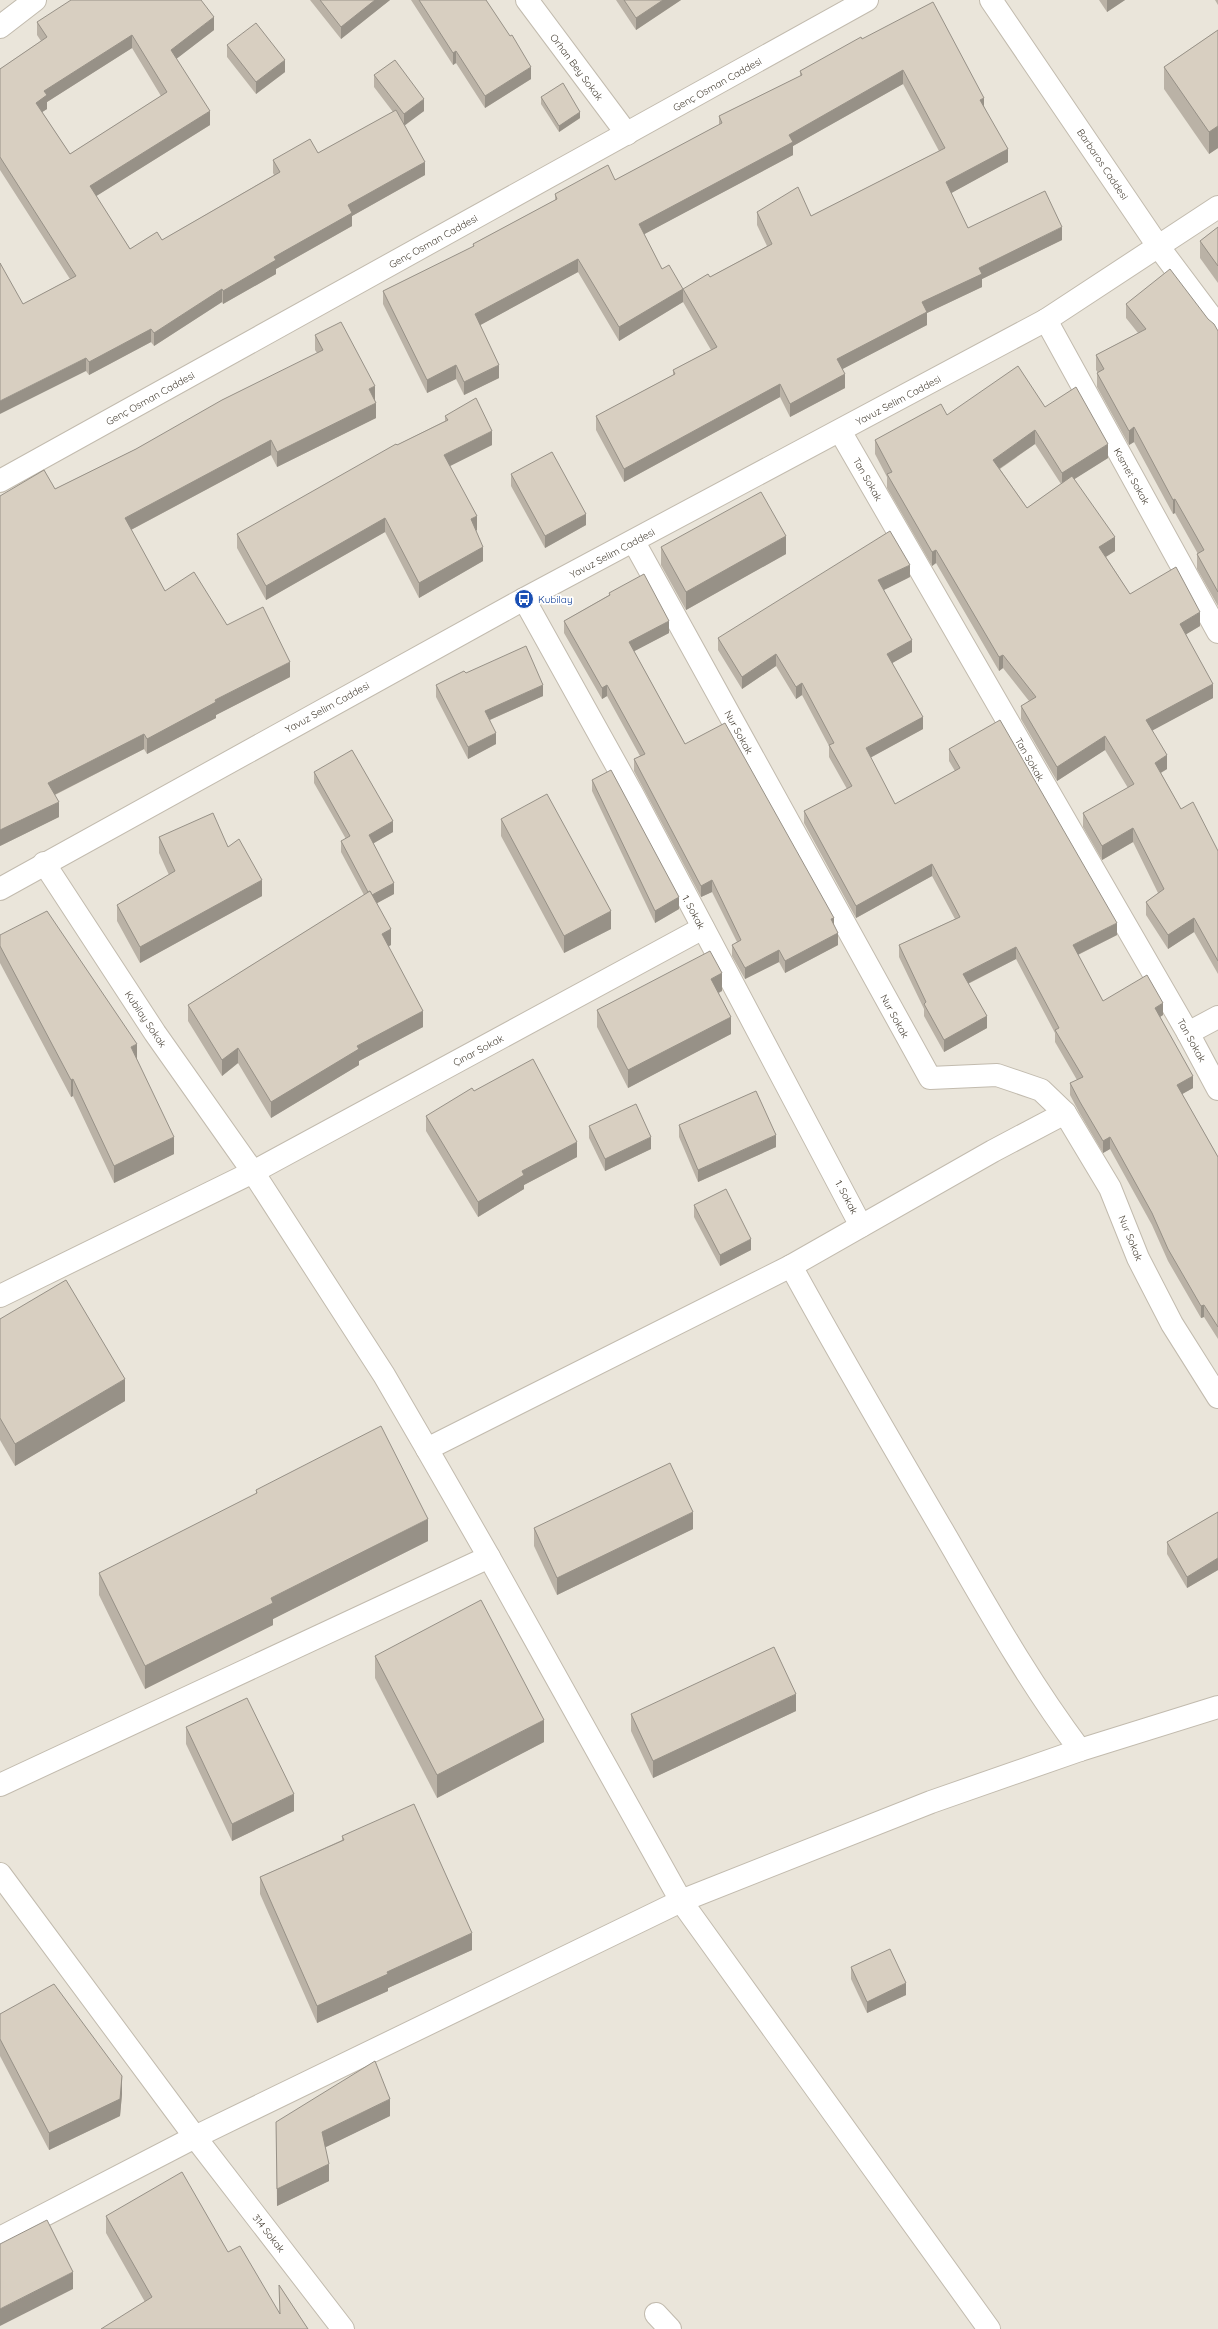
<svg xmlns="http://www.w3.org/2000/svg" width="1218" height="2329" font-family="Quicksand,sans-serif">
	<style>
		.residential { fill: #eae5da }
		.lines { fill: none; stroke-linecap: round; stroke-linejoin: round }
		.minor-casing { stroke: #c2bbae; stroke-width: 24 }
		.tertiary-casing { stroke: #c2bbae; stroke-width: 24 }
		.minor { stroke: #fff; stroke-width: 22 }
		.tertiary { stroke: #fff; stroke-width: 22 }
		.wall { fill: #bab2a6; fill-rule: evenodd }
		.shaded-wall { fill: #979187 }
		.building { fill: #d8cfc1; stroke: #979187; fill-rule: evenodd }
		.labels { text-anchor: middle; stroke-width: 3.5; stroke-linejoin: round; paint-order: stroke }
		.street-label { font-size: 10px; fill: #4b4439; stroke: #fff }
		.transit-label { font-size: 10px; fill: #164399; stroke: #fff; text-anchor: start }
	</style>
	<rect width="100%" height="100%" fill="#f6f3ec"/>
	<rect class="residential" x="0" y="0" width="1218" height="2329"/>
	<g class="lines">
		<g class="minor-casing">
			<g id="minor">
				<path d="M527,0L627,134"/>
				<path d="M0,27L35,0"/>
				<path d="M1046,320L1218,632"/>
				<path d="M840,431L1188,1033L1218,1089"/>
				<path d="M634,542L930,1078L997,1075L1041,1090L1065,1113L1110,1188L1138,1258L1172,1324L1218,1397"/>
				<path d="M524,599L633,795L861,1226"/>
				<path d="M44,863L155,1033L253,1172L384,1375L427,1449L791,1266C840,1356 892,1444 944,1533C987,1607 1028,1681 1080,1750"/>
				<path d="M1188,1033L1218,1017"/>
				<path d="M791,1266L993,1151L1065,1113"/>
				<path d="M0,1296L253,1172L703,928"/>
				<path d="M489,1557L681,1901L989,2329"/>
				<path d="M0,1785L489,1557L427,1449"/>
				<path d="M0,1874L195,2137L343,2329"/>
				<path d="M0,2238L195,2137L681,1901L931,1802L1080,1750L1218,1707"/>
				<path d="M656,2314L670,2329"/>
			</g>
		</g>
		<g class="tertiary-casing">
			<g id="tertiary">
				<path d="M991,0L1158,246L1218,326"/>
				<path d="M0,481L867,0"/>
				<path d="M0,889L524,599L1046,320L1218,207"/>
			</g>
		</g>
		<use href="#minor" class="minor"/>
		<use href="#tertiary" class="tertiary"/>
	</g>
	<g class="wall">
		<path d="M310,0H390L341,39Z"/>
		<path d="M411,0H486L531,79L485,108L456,63L453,65Z"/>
		<path d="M616,0H681L636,30Z"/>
		<path d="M1099,0H1125L1107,12Z"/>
		<path d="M1215,0H1218V5Z"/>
		<path d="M37,22L214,30L176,59L210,125L96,196L130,249L162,240L274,175L273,173V160L318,153L393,112L374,87V75L424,111L404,125L425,175L352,216V226L276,269V274L223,304L222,302L154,346L151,342L89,375L86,371L23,304L70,279L0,170V69L41,41L37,35ZM132,48L161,96L70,154L42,112L47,109V102Z"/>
		<path d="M1218,30V148L1209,154L1164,89V67Z"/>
		<path d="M862,39L984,106L1008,162L951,193L968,228L1062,240L982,279V287L927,313V325L842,369L845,388L790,417L780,397L624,482L596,430V416L673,375V370L711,350L683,302L619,341L578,272L480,325L499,378L464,395L456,379L427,393L383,304V291L473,247V244L555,200V194L615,180L719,125V116L800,76V71ZM903,84L939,151L811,216L757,212V225L767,246L710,277L683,289L662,269L644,234L793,155V146Z"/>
		<path d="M227,45L285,72L256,94L227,57Z"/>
		<path d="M541,97L580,118L559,132L541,104Z"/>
		<path d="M1218,227V283L1200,258V241Z"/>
		<path d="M1126,304L1208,319L1218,331V606L1197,569V554H1198L1175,513L1173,514L1134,442L1129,445L1097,387V373H1098L1096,370V355L1138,333L1126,318Z"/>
		<path d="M315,335L375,400L376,418L277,467L271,455L131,530L165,591L227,625L290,677L216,715V718L147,754L144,749L55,795L59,817L0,846L55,489L136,449L317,353L315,350Z"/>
		<path d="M1045,407L1108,458L1074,479L1115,551L1106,557L1130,594L1200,626L1186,634L1213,698L1152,730L1167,769L1161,773L1181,809L1218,851V974L1194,932L1168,949L1146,915V902L1158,893L1133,842L1102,860L1083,827V813L1128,788L1105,750L1057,781L1021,719V706L1029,701L1003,668L999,671L936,563L932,566L887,488V477L875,454V440L947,415ZM1035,444L1061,484L1027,508L1000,469Z"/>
		<path d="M445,416L492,445L450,466L477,530L476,531L483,561L419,598L385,532L266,600L237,548V534L397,445L445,421Z"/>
		<path d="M511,474L586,525L545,548L511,486Z"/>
		<path d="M661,547L786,554L686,610L661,565Z"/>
		<path d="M910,577L883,590L912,652L892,663L923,729L870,758L895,804L955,771L949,761V749L1117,935L1078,955L1103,1001L1163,1015L1160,1017L1193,1088L1182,1094L1218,1157V1339L1204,1317L1201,1318L1168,1261L1152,1225L1110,1149L1103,1153L1080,1114L1070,1095V1083L1077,1080L1055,1042V1033L1016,959L968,984L987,1028L944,1052L924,1016V1009L899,957V945L955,919L932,876L856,918L804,823V811L847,789L829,757V746L802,695L796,699L776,666L742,689L718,650V638Z"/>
		<path d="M609,593L669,633L634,651L685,744L834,925L838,945L785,973L779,962L745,979L732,956V945L737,942L712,892L701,897L634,771V759L640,756L607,696L602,699L564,633V621L609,595Z"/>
		<path d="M466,673L543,696L490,720L496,744L468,759L436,697V685Z"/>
		<path d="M314,772L393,832L373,843L394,894L377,903L391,945L388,946L423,1027L359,1061V1065L271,1118L238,1063L222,1076L188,1021V1005L364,895L341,852V841L346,839L314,783Z"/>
		<path d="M592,780L679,909L655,923L592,791Z"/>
		<path d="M501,819L611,929L564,953L501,836Z"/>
		<path d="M159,837L262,896L140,963L117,921V905L169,875L159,853Z"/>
		<path d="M0,935L137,1060L174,1154L114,1183L73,1096L71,1097L0,963Z"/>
		<path d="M722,991L719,993L731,1034L628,1088L597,1027V1010Z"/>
		<path d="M474,1091L577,1157L524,1185V1189L478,1217L426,1131V1116Z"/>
		<path d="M679,1125L776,1147L698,1182L679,1137Z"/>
		<path d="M589,1126L651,1149L605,1171L589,1138Z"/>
		<path d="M694,1205L751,1250L720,1266L694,1217Z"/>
		<path d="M0,1319L125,1401L15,1466L0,1440Z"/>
		<path d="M256,1490L428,1541L273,1619V1625L145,1689L99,1595V1573L256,1494Z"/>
		<path d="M1218,1512V1570L1187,1588L1167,1554V1542Z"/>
		<path d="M534,1528L693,1529L557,1595L534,1546Z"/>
		<path d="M375,1656L544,1742L437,1798L375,1678Z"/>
		<path d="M796,1711L653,1778L631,1731V1714Z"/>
		<path d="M186,1727L294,1811L232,1841L186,1744Z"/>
		<path d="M342,1836L472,1950L388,1988V1991L317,2023L260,1894V1877L342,1840Z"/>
		<path d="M851,1967L906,1995L867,2013L851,1979Z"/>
		<path d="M0,2014L122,2094L120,2116L49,2150L0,2056Z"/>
		<path d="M390,2116L325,2147L329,2181L277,2206L276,2122Z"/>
		<path d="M106,2216L228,2252L280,2313L279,2285L308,2329L145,2302L106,2233Z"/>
	</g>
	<g class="shaded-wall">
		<path d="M375,0H390L341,39V27Z"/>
		<path d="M663,0H681L636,30V18Z"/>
		<path d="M1107,0H1125L1107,12Z"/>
		<path d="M214,17V30L171,63V50Z"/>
		<path d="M132,35V48L47,102V109L36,116V103L44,91Z"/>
		<path d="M456,51V63L453,65V53Z"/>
		<path d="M285,60V72L256,94V82Z"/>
		<path d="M531,67V79L485,108V96Z"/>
		<path d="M903,70V84L793,146V155L639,237V224L789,135Z"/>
		<path d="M984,98V111L980,100Z"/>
		<path d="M424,99V111L404,126V114Z"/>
		<path d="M210,111V125L90,200V186Z"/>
		<path d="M580,112V118L559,132V126Z"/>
		<path d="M1218,126V148L1209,154V132Z"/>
		<path d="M1008,149V162L946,196V182Z"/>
		<path d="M425,162V175L352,216V226L276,269V274L223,304V291L274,257L348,205Z"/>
		<path d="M1062,227V240L982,279V287L927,313V325L837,372V359L922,302L979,268Z"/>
		<path d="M578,259V272L475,328V314Z"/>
		<path d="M222,289V302L154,346V333Z"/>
		<path d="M683,289V302L619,341V327Z"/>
		<path d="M151,329V342L89,375V362Z"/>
		<path d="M86,358V371L0,414V401Z"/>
		<path d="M456,365V379L427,393V380Z"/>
		<path d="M499,365V378L464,395V382Z"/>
		<path d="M845,374V388L790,417V404Z"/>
		<path d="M780,384V397L624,482V469Z"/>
		<path d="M375,386V402L369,389Z"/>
		<path d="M376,403V418L277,467V452Z"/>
		<path d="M1134,427V442L1129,445V431Z"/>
		<path d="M1035,430V444L993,473V460Z"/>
		<path d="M492,431V445L444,469V455Z"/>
		<path d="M271,440V455L125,533V518Z"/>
		<path d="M1108,444V458L1062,487V473Z"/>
		<path d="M1175,499V513L1173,514V500Z"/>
		<path d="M586,514V525L545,548V536Z"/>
		<path d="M477,516V530L471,533V519Z"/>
		<path d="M385,518V532L266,600V586Z"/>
		<path d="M786,536V554L686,610V592Z"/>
		<path d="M1115,537V551L1099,561V547Z"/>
		<path d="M483,547V561L419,598V583Z"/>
		<path d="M936,550V563L932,566V552Z"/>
		<path d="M910,565V577L878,593V580Z"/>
		<path d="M1200,612V626L1180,638V624Z"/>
		<path d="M669,621V633L629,654V642Z"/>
		<path d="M912,640V652L887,666V654Z"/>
		<path d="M776,654V666L742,689V677Z"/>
		<path d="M1003,655V668L999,671V657Z"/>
		<path d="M290,662V677L216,715V718L147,754V739L215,700Z"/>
		<path d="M802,683V695L796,699V687Z"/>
		<path d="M1213,684V698L1146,734V720Z"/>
		<path d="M543,685V696L485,722V711Z"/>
		<path d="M607,685V696L602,699V688Z"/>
		<path d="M923,717V729L866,760V748Z"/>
		<path d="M496,733V744L468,759V747Z"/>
		<path d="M144,734V749L48,798V783Z"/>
		<path d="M1105,736V750L1057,781V767Z"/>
		<path d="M1167,755V769L1155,776V763Z"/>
		<path d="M59,802V817L0,846V830Z"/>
		<path d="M393,821V832L369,846V835Z"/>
		<path d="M1133,828V842L1102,860V846Z"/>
		<path d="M932,864V876L856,918V906Z"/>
		<path d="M262,880V896L140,963V947Z"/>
		<path d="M712,880V892L701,897V886Z"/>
		<path d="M394,883V894L370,907V896Z"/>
		<path d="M679,897V909L655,923V911Z"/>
		<path d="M611,911V929L564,953V936Z"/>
		<path d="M834,918V929L831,919Z"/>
		<path d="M1194,918V932L1168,949V935Z"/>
		<path d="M1117,923V935L1073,957V945Z"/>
		<path d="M391,929V945L382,950V934Z"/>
		<path d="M838,933V945L785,973V961Z"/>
		<path d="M1016,947V959L963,986V974Z"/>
		<path d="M779,950V962L745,979V968Z"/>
		<path d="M722,973V991L711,996V979Z"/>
		<path d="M1163,1003V1015L1155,1020V1008Z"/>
		<path d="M423,1011V1027L359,1061V1065L271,1118V1102L357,1046Z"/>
		<path d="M987,1016V1028L944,1052V1040Z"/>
		<path d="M731,1017V1034L628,1088V1070Z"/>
		<path d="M137,1044V1061L131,1047Z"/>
		<path d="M238,1048V1063L222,1076V1060Z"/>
		<path d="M1193,1076V1088L1177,1097V1085Z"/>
		<path d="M73,1079V1096L71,1097V1080Z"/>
		<path d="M776,1135V1147L698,1182V1170Z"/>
		<path d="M174,1137V1154L114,1183V1166Z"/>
		<path d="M651,1137V1149L605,1171V1159Z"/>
		<path d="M1110,1137V1149L1103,1153V1141Z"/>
		<path d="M577,1142V1157L524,1185V1189L478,1217V1202L522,1171Z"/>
		<path d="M751,1239V1250L720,1266V1255Z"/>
		<path d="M1204,1305V1317L1201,1318V1306Z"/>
		<path d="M125,1379V1401L15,1466V1444Z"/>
		<path d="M693,1512V1529L557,1595V1578Z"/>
		<path d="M428,1519V1541L273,1619V1625L145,1689V1666L271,1598Z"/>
		<path d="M1218,1558V1570L1187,1588V1577Z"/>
		<path d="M796,1694V1711L653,1778V1761Z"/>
		<path d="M544,1720V1742L437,1798V1775Z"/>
		<path d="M294,1794V1811L232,1841V1824Z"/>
		<path d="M472,1933V1950L388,1988V1991L317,2023V2006L387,1972Z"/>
		<path d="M906,1983V1995L867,2013V2002Z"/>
		<path d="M122,2076V2094L120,2116L49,2150V2133Z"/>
		<path d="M390,2099V2116L322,2149V2132Z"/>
		<path d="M329,2164V2181L277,2206V2189Z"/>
		<path d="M73,2272V2289L0,2326V2309Z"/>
	</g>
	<g class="building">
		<path d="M71,0H201L214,17L171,50L210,111L90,186L130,249L157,232L162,240L280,172L273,160L310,139L318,153L396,110L425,162L348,205L352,213L274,257L276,260L223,291L222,289L154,333L151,329L89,362L86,358L0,401V263L23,304L76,276L0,157V69L47,37L37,22ZM132,35L167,92L70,154L36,103L47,95L44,91Z"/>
		<path d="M320,0H375L341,27Z"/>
		<path d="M419,0H486L510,36L512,35L531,67L485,96L456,51L453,53Z"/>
		<path d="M624,0H663L636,18Z"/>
		<path d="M933,2L984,98L980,100L1008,149L946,182L968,228L1045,191L1062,227L979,268L982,274L922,302L927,312L837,359L845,374L790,404L780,384L624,469L596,416L675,374L673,370L717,347L683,289L619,327L578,259L475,314L499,365L464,382L456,365L427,380L383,291L474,246L473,244L557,199L555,194L608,165L615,180L722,123L719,116L802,75L800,71L861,37L862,39ZM903,70L945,148L811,216L798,187L757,212L772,244L710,277L708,274L683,289L669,265L662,269L639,224L793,142L789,135Z"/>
		<path d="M256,23L285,60L256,82L227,45Z"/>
		<path d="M1218,30V126L1209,132L1164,67Z"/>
		<path d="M395,60L424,99L404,114L374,75Z"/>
		<path d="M563,83L580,112L559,126L541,97Z"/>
		<path d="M1218,227V266L1200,241Z"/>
		<path d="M1170,269L1208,319L1214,324L1218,331V592L1197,554L1204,550L1175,499L1173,500L1134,427L1129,431L1097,373L1104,369L1096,355L1146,329L1126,304Z"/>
		<path d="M341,322L375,386L369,389L376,403L277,452L271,440L125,518L165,591L194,572L227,625L263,607L290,662L215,700L216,702L147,739L144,734L48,783L59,802L0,830V496L44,470L55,489L136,449L222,400L323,350L315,335Z"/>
		<path d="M1018,366L1045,407L1076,387L1108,444L1062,473L1035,430L993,460L1027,508L1072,476L1115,537L1099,547L1130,594L1176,567L1200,612L1180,624L1213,684L1146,720L1167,755L1155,763L1181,809L1193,802L1218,851V961L1194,918L1168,935L1146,902L1164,889L1133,828L1102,846L1083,813L1134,784L1105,736L1057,767L1021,706L1036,697L1003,655L999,657L936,550L932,552L887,474L892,472L875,440L941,404L947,415Z"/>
		<path d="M476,398L492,431L444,455L477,516L471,519L483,547L419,583L385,518L266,586L237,534L396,444L397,445L448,420L445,416Z"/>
		<path d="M552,452L586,514L545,536L511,474Z"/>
		<path d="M761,492L786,536L686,592L661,547Z"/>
		<path d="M890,531L910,565L878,580L912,640L887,654L923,717L866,748L895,804L960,768L949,749L1000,720L1117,923L1073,945L1103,1001L1147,975L1163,1003L1155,1008L1193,1076L1177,1085L1218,1157V1327L1204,1305L1201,1306L1168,1249L1152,1213L1110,1137L1103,1141L1080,1102L1070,1083L1083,1077L1055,1030L1059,1028L1016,947L963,974L987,1016L944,1040L924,1004L926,1002L899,945L960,917L932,864L856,906L804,811L852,786L829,745L834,743L802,683L796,687L776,654L742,677L718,638Z"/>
		<path d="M644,574L669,621L629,642L685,744L725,723L834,918L831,919L838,933L785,961L779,950L745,968L732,945L741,940L712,880L701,886L634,759L645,754L607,685L602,688L564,621L610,595L609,593Z"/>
		<path d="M526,646L543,685L485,711L496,733L468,747L436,685L464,671L466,673Z"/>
		<path d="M352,750L393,821L369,835L394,883L372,895L370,891L368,892L341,841L350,836L314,772Z"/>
		<path d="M611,770L679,897L655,911L592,780Z"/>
		<path d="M547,794L611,911L564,936L501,819Z"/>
		<path d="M213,813L228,847L239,839L262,880L140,947L117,905L175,871L159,837Z"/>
		<path d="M370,891L391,929L382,934L423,1011L357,1046L359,1049L271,1102L238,1048L222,1060L188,1005Z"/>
		<path d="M47,911L137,1044L131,1047L174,1137L114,1166L73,1079L71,1080L0,946V935Z"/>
		<path d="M710,951L722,973L711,979L731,1017L628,1070L597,1010Z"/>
		<path d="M533,1059L577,1142L522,1171L524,1175L478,1202L426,1116L472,1088L474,1091Z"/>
		<path d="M756,1091L776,1135L698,1170L679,1125Z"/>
		<path d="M636,1104L651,1137L605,1159L589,1126Z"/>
		<path d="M726,1189L751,1239L720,1255L694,1205Z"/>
		<path d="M66,1280L125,1379L15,1444L0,1418V1319Z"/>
		<path d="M381,1426L428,1519L271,1598L273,1603L145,1666L99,1573L257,1493L256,1490Z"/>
		<path d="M670,1463L693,1512L557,1578L534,1528Z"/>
		<path d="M1218,1512V1558L1187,1577L1167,1542Z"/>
		<path d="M481,1600L544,1720L437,1775L375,1656Z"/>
		<path d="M774,1647L796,1694L653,1761L631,1714Z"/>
		<path d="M247,1698L294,1794L232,1824L186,1727Z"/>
		<path d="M414,1804L472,1933L387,1972L388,1974L317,2006L260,1877L344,1840L342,1836Z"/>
		<path d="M890,1949L906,1983L867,2002L851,1967Z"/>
		<path d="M54,1984L122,2076L120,2099L49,2133L0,2039V2014Z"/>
		<path d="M375,2061L390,2099L322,2132L329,2164L277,2189L276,2122Z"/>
		<path d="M182,2172L228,2252L240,2246L280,2314L279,2285L308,2329H101L152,2297L106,2216Z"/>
		<path d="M47,2220L73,2272L0,2309V2244Z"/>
	</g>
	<defs>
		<g id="bus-disc" transform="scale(1)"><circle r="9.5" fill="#1a4fb4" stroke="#fff"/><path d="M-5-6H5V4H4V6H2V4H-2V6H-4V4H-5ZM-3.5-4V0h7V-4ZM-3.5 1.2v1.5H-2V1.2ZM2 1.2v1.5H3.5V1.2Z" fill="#fff"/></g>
	</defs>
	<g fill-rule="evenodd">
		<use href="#bus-disc" x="524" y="599"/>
	</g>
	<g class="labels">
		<g class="street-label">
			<text transform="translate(577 67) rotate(53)" y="4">Orhan Bey Sokak</text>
			<text transform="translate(717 84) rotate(-29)" y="4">Genç Osman Caddesi</text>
			<text transform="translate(1103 164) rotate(56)" y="4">Barbaros Caddesi</text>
			<text transform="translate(433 241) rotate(-29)" y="4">Genç Osman Caddesi</text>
			<text transform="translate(150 398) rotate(-29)" y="4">Genç Osman Caddesi</text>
			<text transform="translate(898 400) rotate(-28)" y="4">Yavuz Selim Caddesi</text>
			<text transform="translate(1132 476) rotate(61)" y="4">Kısmet Sokak</text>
			<text transform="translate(868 479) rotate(60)" y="4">Tan Sokak</text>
			<text transform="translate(612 553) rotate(-28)" y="4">Yavuz Selim Caddesi</text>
			<text transform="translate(327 707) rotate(-29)" y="4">Yavuz Selim Caddesi</text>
			<text transform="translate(739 732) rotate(61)" y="4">Nur Sokak</text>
			<text transform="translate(1030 759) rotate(60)" y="4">Tan Sokak</text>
			<text transform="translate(694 912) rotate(62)" y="4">1. Sokak</text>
			<text transform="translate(895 1016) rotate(61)" y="4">Nur Sokak</text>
			<text transform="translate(146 1019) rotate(56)" y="4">Kubilay Sokak</text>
			<text transform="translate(1192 1040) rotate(61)" y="4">Tan Sokak</text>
			<text transform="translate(478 1050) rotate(-28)" y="4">Çınar Sokak</text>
			<text transform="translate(847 1197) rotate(62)" y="4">1. Sokak</text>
			<text transform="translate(1131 1238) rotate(68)" y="4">Nur Sokak</text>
			<text transform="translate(269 2233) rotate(52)" y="4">314 Sokak</text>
		</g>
		<g class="transit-label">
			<text x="538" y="603">Kubilay</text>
		</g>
	</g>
</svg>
